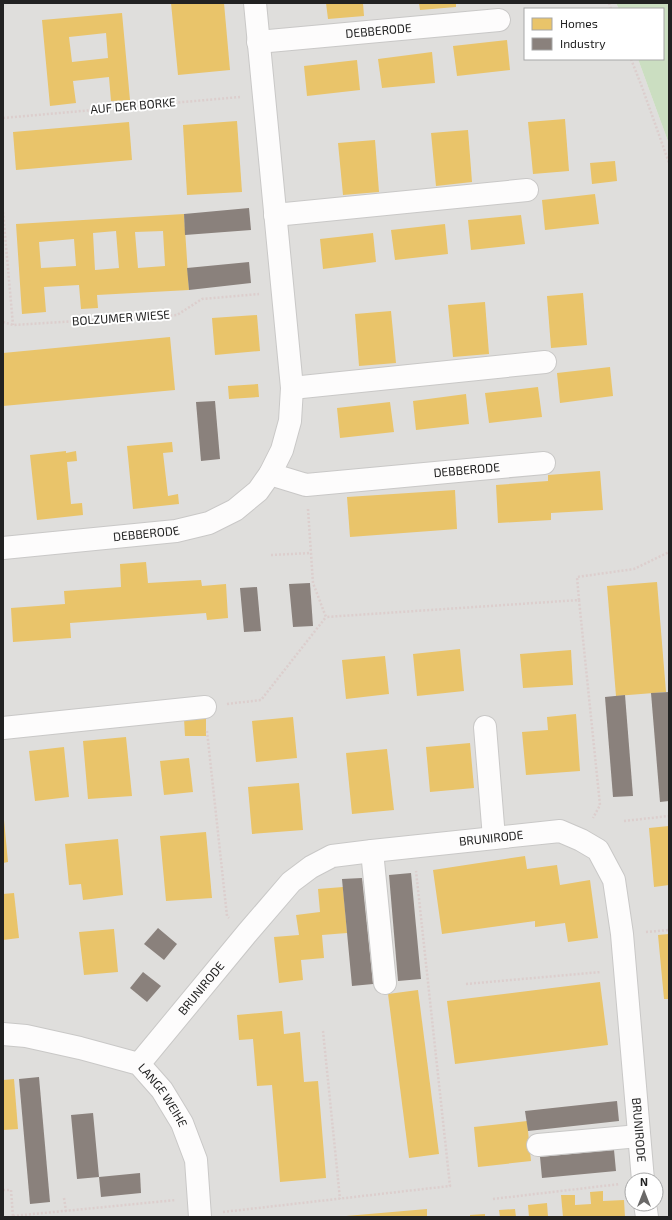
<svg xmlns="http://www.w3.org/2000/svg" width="672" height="1220" font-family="'Exo 2',sans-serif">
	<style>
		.residential { fill: #dfdedc; fill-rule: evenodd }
		.forest { fill: #cbdec1 }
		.homes { fill: #e9c46a; fill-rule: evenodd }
		.industry { fill: #8a817c }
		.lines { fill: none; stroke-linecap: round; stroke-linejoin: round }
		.minor-casing { stroke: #c9c8c7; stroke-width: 24 }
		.path { stroke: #dccecd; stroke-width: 2.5; stroke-dasharray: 2 2; stroke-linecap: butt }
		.minor { stroke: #fdfcfc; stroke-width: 22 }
		.labels { text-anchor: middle; stroke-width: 4; stroke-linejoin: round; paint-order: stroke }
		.street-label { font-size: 12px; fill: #222; stroke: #fff }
	</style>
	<rect width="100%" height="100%" fill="#f0eeeb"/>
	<path class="residential" d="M3,3H616L619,9H525V59H638L669,144V1217H3ZM632,1180H656V1204H632Z"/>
	<path class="forest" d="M616,3H669V144L638,59H663V9H619Z"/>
	<g class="homes">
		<path d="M171,3H224L230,70L178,75Z"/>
		<path d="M326,3H363L364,16L328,19Z"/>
		<path d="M419,3H456V7L420,10Z"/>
		<path d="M122,13L130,100L111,101L109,77L73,81L76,103L50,106L42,20ZM106,33L108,58L72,62L69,37Z"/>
		<path d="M507,40L510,70L457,76L453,46Z"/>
		<path d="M432,52L435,83L382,88L378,59Z"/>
		<path d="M357,60L360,90L307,96L304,66Z"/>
		<path d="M565,119L569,171L533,174L528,122Z"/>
		<path d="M237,121L242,192L187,195L183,125Z"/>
		<path d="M129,122L132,160L16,170L13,132Z"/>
		<path d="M468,130L472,182L436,186L431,133Z"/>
		<path d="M375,140L379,192L343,195L338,143Z"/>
		<path d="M615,161L617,181L592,184L590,163Z"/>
		<path d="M595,194L599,224L545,230L542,200Z"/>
		<path d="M184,214L189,290L97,295L98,308L81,309L79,285L44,287L46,312L22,314L16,224ZM116,231L119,268L95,270L93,233ZM163,231L165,266L138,268L135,232ZM74,239L76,266L41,268L39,242Z"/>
		<path d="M521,215L525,244L471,250L468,220Z"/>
		<path d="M445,224L448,254L395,260L391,230Z"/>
		<path d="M373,233L376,262L323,269L320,239Z"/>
		<path d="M583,293L587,345L551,348L547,296Z"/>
		<path d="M485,302L489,354L453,357L448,305Z"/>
		<path d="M391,311L396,363L359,366L355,314Z"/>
		<path d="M257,315L260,351L215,355L212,318Z"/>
		<path d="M170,337L175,390L3,406V353Z"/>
		<path d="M610,367L613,396L560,403L557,373Z"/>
		<path d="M258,384L259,397L229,399L228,386Z"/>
		<path d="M538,387L542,417L489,423L485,393Z"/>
		<path d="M466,394L469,424L416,430L413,401Z"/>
		<path d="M390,402L394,432L340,438L337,408Z"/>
		<path d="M172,442L173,452L163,453L168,496L178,494L179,504L133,509L127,446Z"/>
		<path d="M66,451V453L76,451L77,461L67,462L71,504L82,503L83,515L37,520L30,455Z"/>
		<path d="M600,471L603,510L551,513V520L498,523L496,485L548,481V475Z"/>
		<path d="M455,490L457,529L350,537L347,497Z"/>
		<path d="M146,562L148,583L201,580L202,586L226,584L228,618L207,620L206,613L70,623L71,638L13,642L11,608L65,604L64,591L121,587L120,564Z"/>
		<path d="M657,582L666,692L616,696L607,586Z"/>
		<path d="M460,649L464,691L417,696L413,654Z"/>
		<path d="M571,650L573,685L523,688L520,654Z"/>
		<path d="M385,656L389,694L346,699L342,660Z"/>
		<path d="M576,714L580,771L526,775L522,732L548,730L547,717Z"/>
		<path d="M293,717L297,758L256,762L252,721Z"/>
		<path d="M184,719H206V736H185Z"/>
		<path d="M126,737L132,796L88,799L83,741Z"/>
		<path d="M470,743L474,788L430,792L426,747Z"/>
		<path d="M64,747L69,797L35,801L29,751Z"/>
		<path d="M387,749L394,810L352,814L346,753Z"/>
		<path d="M189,758L193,792L164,795L160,761Z"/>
		<path d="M299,783L303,830L252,834L248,787Z"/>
		<path d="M3,820H4L8,862L3,863Z"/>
		<path d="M669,826V885L654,887L649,828Z"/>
		<path d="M206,832L212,898L166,901L160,836Z"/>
		<path d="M118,839L123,895L83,900L81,884L69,885L65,844Z"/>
		<path d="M525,856L527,869L557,865L560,885L590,880L598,938L568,942L565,923L535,927V921L442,934L433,870Z"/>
		<path d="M343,887L347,933L322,935L324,958L301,960L303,980L279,983L274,937L299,935L296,915L320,912L318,889Z"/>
		<path d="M14,893L19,938L3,940V894Z"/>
		<path d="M114,929L118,972L84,975L79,932Z"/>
		<path d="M669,934V999H664L658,935Z"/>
		<path d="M600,982L608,1045L455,1064L447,1001Z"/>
		<path d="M418,990L439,1154L409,1158L388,994Z"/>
		<path d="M282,1011L284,1034L300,1032L304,1082L318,1081L326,1178L280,1182L272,1085L257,1086L253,1039L239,1040L237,1015Z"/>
		<path d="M14,1079L18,1129L3,1130V1080Z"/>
		<path d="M527,1121L531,1161L478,1167L474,1127Z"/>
		<path d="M603,1191V1201L624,1200L625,1217H563L561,1195H575V1205L591,1204L590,1192Z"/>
		<path d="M547,1203L548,1217H529L528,1205Z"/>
		<path d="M427,1209V1217H346V1216Z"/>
		<path d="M515,1209L516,1217H500L499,1210Z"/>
		<path d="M485,1214V1217H470V1215Z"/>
	</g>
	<g class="industry">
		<path d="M249,208L251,230L185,235L184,214Z"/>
		<path d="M249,262L251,283L189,290L187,268Z"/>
		<path d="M215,401L220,459L201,461L196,402Z"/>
		<path d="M310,583L313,626L293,627L289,584Z"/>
		<path d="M257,587L261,631L244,632L240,588Z"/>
		<path d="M669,692V801L660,802L651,693Z"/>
		<path d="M625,695L633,796L613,797L605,697Z"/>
		<path d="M411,873L421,979L398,981L389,875Z"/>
		<path d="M362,878L373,984L352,986L342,879Z"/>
		<path d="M158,928L177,944L164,960L144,944Z"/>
		<path d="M143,972L161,986L147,1002L130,988Z"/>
		<path d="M39,1077L50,1202L30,1204L19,1079Z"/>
		<path d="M617,1101L619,1121L528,1131L525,1111Z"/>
		<path d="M93,1113L99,1177L77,1179L71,1115Z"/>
		<path d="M614,1150L616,1171L542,1178L540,1157Z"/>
		<path d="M140,1173L141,1193L101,1197L99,1177Z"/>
	</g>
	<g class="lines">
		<g class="minor-casing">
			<g id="minor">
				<path id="s1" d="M258,42L499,20"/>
				<path d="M275,215L527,190"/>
				<path d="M292,388L545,362"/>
				<path id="s2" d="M270,474L306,485L544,463"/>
				<path id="s3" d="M3,548L176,531L209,523L235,510L258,491L270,474L282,450L290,421L292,388L255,3"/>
				<path d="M485,727L494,838"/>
				<path d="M3,728L205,707"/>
				<path d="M372,851L385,983"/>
				<path id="s4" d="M3,1034L26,1036L80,1048L139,1064L162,1090L182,1123L196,1160L200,1217"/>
				<path id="s5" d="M139,1064L248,932L291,882L311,867L332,856L372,851L560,831L581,840L598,850L614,880L622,934L643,1180"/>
				<path d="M538,1145L639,1136"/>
				<path d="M645,1204L647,1217"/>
			</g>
		</g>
		<g class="path">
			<path d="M609,3L611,9"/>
			<path d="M631,59L642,87L669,163"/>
			<path d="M3,118L240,97"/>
			<path d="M3,212L13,325"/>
			<path d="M3,322L13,325L177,315L202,299L259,294"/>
			<path d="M308,509L313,583L326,617L579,600L600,805L593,818"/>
			<path d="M271,555L311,553"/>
			<path d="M579,600L577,577L634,569L669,552"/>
			<path d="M227,704L261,700L326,617"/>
			<path d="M207,731L227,916L229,918"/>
			<path d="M624,821L669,816"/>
			<path d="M646,932L669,930"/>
			<path d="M466,984L601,972"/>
			<path d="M323,1031L340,1199"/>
			<path d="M3,1190H11L13,1217"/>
			<path d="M64,1198L66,1211"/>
			<path d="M493,1199L620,1184"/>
			<path d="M223,1212L450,1186L416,871"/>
			<path d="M13,1216L176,1200"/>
		</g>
		<use href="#minor" class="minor"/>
	</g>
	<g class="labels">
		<g class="street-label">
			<text dy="4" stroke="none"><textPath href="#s1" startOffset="121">DEBBERODE</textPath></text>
			<text transform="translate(133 106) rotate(-5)" y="4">AUF DER BORKE</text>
			<text transform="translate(121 318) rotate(-4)" y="4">BOLZUMER WIESE</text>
			<text dy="4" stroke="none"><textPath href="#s2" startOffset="199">DEBBERODE</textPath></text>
			<text dy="4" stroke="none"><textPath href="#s3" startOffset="144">DEBBERODE</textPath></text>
			<text dy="4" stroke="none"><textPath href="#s5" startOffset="446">BRUNIRODE</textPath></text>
			<text dy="4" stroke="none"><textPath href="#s5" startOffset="98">BRUNIRODE</textPath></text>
			<text dy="4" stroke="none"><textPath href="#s4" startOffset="179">LANGE WEIHE</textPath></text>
			<text dy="4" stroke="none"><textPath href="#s5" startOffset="843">BRUNIRODE</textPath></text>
		</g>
	</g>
	<rect width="672" height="1220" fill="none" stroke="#222222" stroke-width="8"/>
	<rect x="524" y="8" width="140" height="52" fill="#ffffff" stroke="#a7a7a7"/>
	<rect x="532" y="18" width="20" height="12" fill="#e9c46a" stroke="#a7a7a7"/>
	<text x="560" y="28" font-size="12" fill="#222222">Homes</text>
	<rect x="532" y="38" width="20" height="12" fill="#8a817c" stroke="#a7a7a7"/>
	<text x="560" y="48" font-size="12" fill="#222222">Industry</text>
	<g transform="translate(644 1192)"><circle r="19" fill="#ffffff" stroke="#a7a7a7"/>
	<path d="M0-3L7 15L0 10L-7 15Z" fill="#6a6968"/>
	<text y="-6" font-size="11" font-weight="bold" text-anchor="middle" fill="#222222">N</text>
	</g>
</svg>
